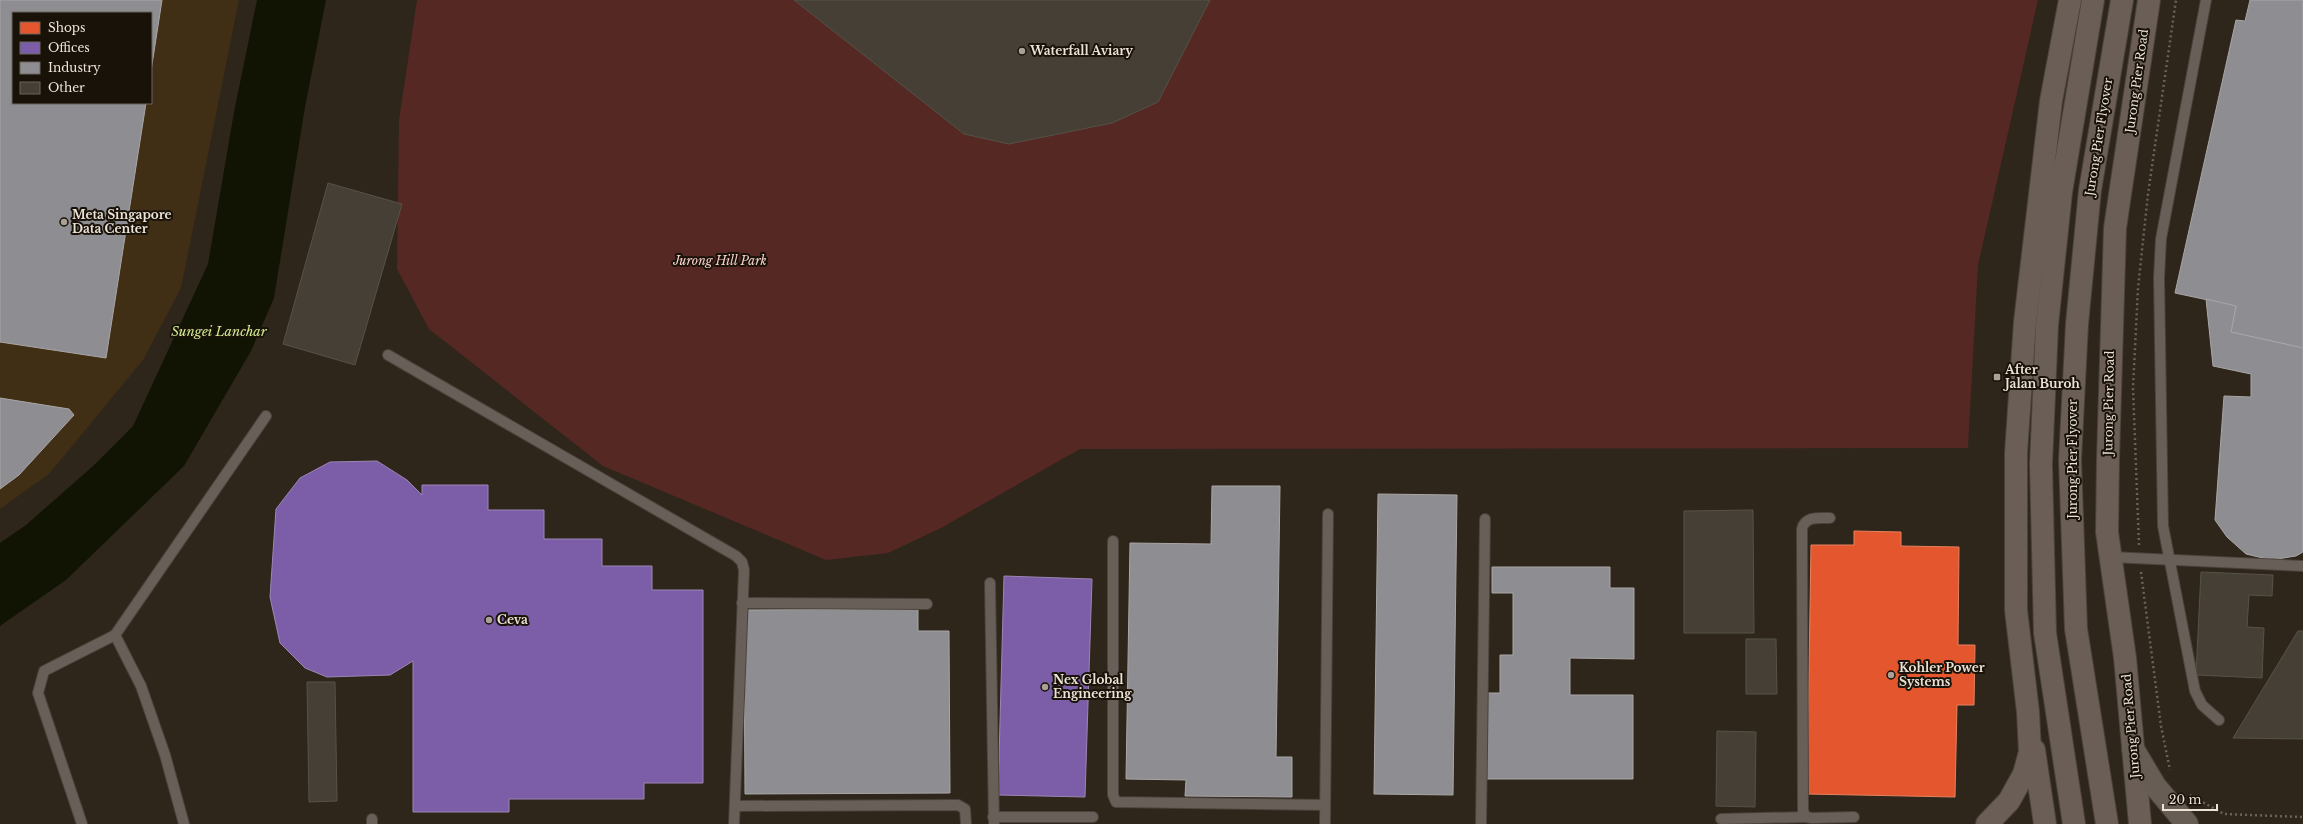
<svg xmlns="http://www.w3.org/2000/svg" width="2303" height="824" font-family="'Libre Baskerville',serif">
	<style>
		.built { fill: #402e15; fill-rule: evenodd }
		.green { fill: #552824 }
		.water { fill: #111403 }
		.shops { fill: #e4572e; stroke: #e68160 }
		.offices { fill: #7b5ea7; stroke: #9d86b5 }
		.industry { fill: #8d8d92; stroke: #aaa6a6 }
		.building { fill: #453f35; stroke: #575248 }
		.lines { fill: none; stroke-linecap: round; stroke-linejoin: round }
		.service-casing { stroke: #4b433b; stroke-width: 12 }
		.primary-casing { stroke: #4b433b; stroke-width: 24 }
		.trunk-casing { stroke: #4b433b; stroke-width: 24 }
		.path { stroke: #6a625c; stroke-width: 2.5; stroke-dasharray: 2 3; stroke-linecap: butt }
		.service { stroke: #685f58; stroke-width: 10 }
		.primary { stroke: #6a5e56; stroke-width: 22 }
		.trunk { stroke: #685d55; stroke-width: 22 }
		.poi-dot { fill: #aaa095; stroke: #181209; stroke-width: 1.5 }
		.labels { text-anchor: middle; stroke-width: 4; stroke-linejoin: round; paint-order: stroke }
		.poi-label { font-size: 12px; font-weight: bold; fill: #ece2d6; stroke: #181209; text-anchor: start }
		.street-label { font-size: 12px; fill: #ece2d6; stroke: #181209 }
		.park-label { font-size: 12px; font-style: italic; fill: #fad0cb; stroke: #181209 }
		.water-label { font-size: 13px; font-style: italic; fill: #d3eb8e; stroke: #181209 }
	</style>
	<rect width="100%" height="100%" fill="#2e261b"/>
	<path class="built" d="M0,0H239L181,288L143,360L49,474L0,509ZM13,13H151V103H13Z"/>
	<path class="green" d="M417,0H794L964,134L1009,144L1112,123L1158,102L1210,0H2038L1978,265L1968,448L1080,449L941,528L888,553L826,560L603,466L429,329L397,269L399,120Z"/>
	<path class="water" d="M257,0H326L305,107L274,298L251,351L184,466L66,580L0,626V543L26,525L92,467L133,426L208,264L234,112Z"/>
	<path class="shops" d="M1854,531L1901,532V546L1959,547L1958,645H1975L1974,705H1957L1955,797L1807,794L1811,545H1854Z"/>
	<g class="offices">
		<path d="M377,461L407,480L422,495V485H488V510H544V539H602V566H652V590H703V783H644V799H509V812H413V661L390,675L327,677L305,668L280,643L270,597L276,509L300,478L330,462Z"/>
		<path d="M1004,576L1092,579L1085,797L998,795Z"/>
	</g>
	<g class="industry">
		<path d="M0,0H162L151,71V13H13V103H146L106,358L0,342Z"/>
		<path d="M2250,0H2303V348L2231,332L2236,306L2175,293L2236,20L2245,21Z"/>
		<path d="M2206,299L2236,306L2231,332L2303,348V552L2296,556L2271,560L2246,554L2227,537L2215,520L2224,396L2251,397V374L2213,366Z"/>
		<path d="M0,398L69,409L74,415L19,475L0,489Z"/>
		<path d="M1212,486H1280L1276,757H1292V797L1185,796L1186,780L1126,779L1130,543L1211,544Z"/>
		<path d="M1378,494L1457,495L1453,795L1374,794Z"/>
		<path d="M1492,567H1610V588H1634V659L1570,658V695H1633V779H1483V693H1500V655H1513V593H1492Z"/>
		<path d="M918,609V631H949L950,793L745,794L744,610Z"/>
	</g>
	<g class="building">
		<path d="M794,0H1210L1158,102L1112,123L1009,144L964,134Z"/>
		<path d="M328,183L402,204L355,365L283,344Z"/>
		<path d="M1753,510L1754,633H1684V511Z"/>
		<path d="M2201,572L2273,575L2272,596L2249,595L2247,627L2264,628L2262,678L2196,675Z"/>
		<path d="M2298,631H2303V739L2233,738Z"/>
		<path d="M1746,639H1776L1777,694H1746Z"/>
		<path d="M307,682H335L337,801L309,802Z"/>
		<path d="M1717,731L1756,732L1755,807L1716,806Z"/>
	</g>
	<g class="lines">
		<g class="service-casing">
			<g id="service">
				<path d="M2206,0L2161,239L2159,278L2163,526L2195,691L2202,705L2219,720"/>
				<path d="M388,355L736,556L742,562L744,570L734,824"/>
				<path d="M1830,518C1819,518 1805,516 1802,529L1803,811L1806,817L1812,818L1854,817"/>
				<path d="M1113,541V795L1116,802L1325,805"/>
				<path d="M2111,557L2303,566"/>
				<path d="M990,583L994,824"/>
				<path d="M742,603L927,604"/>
				<path d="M115,635L266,416"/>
				<path d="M735,806L958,805L965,809L966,824"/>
				<path d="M993,817H1093"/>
				<path d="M372,819V824"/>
				<path d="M1721,819L1806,817"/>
				<path d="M82,824L38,693L44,671L115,635L141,686L165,755L184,824"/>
				<path d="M1325,824L1328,514"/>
				<path d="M1481,824L1485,519"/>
			</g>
		</g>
		<g class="primary-casing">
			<g id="primary">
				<path d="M2034,750L2045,824"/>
				<path d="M1987,824L2009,801L2024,774L2030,752L2028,712L2016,610V453L2025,322L2051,101L2070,0"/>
				<path d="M2074,824L2045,633L2041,464L2047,325L2061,192L2093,0"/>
				<path d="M2107,824L2076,629L2070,460L2077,324L2090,190L2122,0"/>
				<path d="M2140,824L2125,658L2107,532L2108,459L2115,228L2149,0"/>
			</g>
		</g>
		<g class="trunk-casing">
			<path id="trunk" d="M2133,749L2155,786L2187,824"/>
		</g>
		<g class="path">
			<path d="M2139,545L2133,388L2138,288L2148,194L2176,0"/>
			<path d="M2141,572L2161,726L2170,770"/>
			<path d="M2190,795L2224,814L2303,817"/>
		</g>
		<use href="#service" class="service"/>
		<use href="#primary" class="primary"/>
		<use href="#trunk" class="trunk"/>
	</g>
	<g class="poi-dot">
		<circle cx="1022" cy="51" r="4"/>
		<circle cx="64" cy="222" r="4"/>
		<rect x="1993" y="373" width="8" height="8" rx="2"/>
		<circle cx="489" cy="620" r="4"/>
		<circle cx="1891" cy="675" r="4"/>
		<circle cx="1045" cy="687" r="4"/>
	</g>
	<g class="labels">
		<g class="poi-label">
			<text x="1030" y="55">Waterfall Aviary</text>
			<text x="72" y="219">Meta Singapore<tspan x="72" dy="14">Data Center</tspan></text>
			<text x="2005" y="374">After<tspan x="2005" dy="14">Jalan Buroh</tspan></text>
			<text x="497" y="624">Ceva</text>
			<text x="1899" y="672">Kohler Power<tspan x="1899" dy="14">Systems</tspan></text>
			<text x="1053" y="684">Nex Global<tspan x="1053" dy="14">Engineering</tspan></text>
		</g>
		<g class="street-label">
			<text transform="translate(2137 81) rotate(-82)" y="4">Jurong Pier Road</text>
			<text transform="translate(2099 137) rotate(-81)" y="4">Jurong Pier Flyover</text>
			<text transform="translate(2109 403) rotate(-89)" y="4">Jurong Pier Road</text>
			<text transform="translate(2073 459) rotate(-90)" y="4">Jurong Pier Flyover</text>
			<text transform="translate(2131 726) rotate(-95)" y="4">Jurong Pier Road</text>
		</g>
		<g class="park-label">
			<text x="720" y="265">Jurong Hill Park</text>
		</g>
		<g class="water-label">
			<text x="219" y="336">Sungei Lanchar</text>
		</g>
	</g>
	<rect x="12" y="12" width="140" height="92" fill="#181209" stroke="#6d655b"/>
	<rect x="20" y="22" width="20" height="12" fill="#e4572e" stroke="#6d655b"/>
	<text x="48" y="32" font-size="12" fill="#ece2d6">Shops</text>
	<rect x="20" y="42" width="20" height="12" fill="#7b5ea7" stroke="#6d655b"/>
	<text x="48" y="52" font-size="12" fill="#ece2d6">Offices</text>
	<rect x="20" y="62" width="20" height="12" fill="#8d8d92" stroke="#6d655b"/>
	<text x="48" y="72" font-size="12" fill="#ece2d6">Industry</text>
	<rect x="20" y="82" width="20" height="12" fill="#453f35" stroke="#6d655b"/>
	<text x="48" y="92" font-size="12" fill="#ece2d6">Other</text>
	<path d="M2163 804v6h54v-6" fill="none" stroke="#ece2d6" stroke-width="2"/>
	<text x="2169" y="804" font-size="12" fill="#ece2d6" stroke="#181209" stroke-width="3" paint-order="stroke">20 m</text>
</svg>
